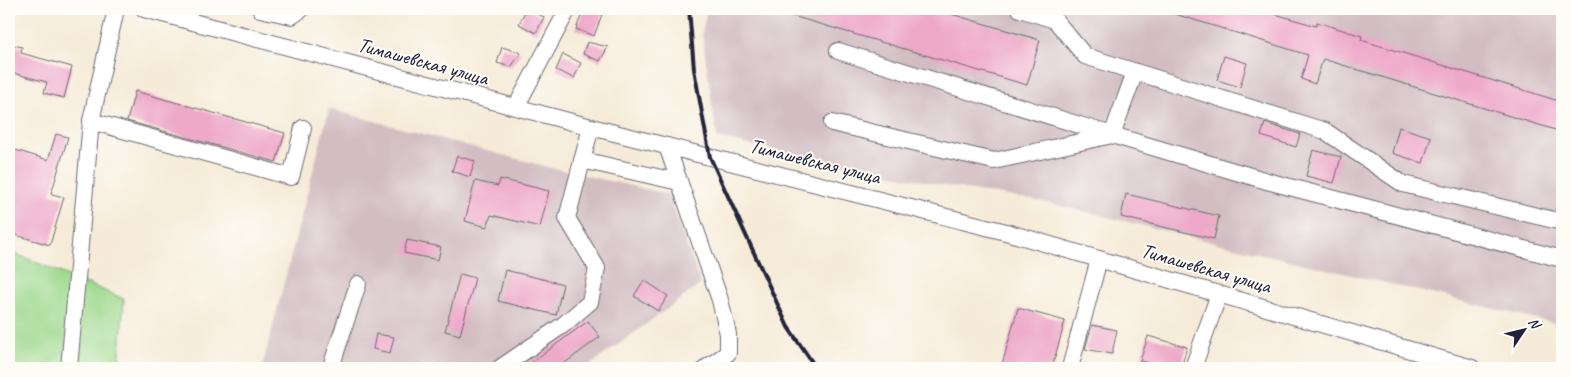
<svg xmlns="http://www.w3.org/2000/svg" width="1571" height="377" font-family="Caveat,sans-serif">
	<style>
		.industrial { fill: #d2bec2 }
		.green { fill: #9cd88c; stroke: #5f7d64 }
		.building { fill: #eea9c9 }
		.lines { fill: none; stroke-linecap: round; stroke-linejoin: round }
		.minor-casing { stroke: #6c6872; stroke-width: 18 }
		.minor { stroke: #fff; stroke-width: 16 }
		.rail { stroke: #22223b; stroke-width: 4 }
		.labels { text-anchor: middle; stroke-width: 4; stroke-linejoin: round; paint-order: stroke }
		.street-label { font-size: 21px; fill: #22223b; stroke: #fdfcf7 }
	</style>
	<rect width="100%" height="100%" fill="#fdfcf7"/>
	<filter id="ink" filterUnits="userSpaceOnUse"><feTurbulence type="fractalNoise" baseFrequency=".02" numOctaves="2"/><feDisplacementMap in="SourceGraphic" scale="10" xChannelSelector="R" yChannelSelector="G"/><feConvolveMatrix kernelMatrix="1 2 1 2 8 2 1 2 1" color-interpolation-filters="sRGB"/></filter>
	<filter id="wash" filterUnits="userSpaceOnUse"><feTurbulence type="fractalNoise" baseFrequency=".0096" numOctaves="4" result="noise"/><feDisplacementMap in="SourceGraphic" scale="20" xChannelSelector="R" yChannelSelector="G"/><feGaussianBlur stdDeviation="1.12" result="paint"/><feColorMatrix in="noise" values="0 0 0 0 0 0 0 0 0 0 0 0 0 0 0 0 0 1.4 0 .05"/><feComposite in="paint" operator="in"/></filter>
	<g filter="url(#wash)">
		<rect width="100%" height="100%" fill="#f6ebd8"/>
		<g class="industrial">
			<path d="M707,9H1562V325L1044,202L947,186L717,138L702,34Z"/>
			<path d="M329,109L548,167L668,194L701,284L586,368H262Z"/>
		</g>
		<path class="green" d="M9,251L124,299L119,368H9Z"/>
		<g id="blocks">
			<g class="building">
				<path d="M526,9L544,17L536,33L519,24Z"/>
				<path d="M584,9H604L594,36L576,29Z"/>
				<path d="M780,9H934L1040,40L1027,85L779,12Z"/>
				<path d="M1166,9H1258L1316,26L1317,22L1362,36L1361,40L1562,102V132L1323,59L1315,84L1301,79L1308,55L1165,11Z"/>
				<path d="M587,42L608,47L600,61L583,54Z"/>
				<path d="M9,44L22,47L21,53L72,67L64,98L44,93L47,82L9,72Z"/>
				<path d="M502,47L521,53L511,67L497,63Z"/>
				<path d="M563,54L581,63L574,78L556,70Z"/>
				<path d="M1224,56L1247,63L1240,87L1217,80Z"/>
				<path d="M135,91L285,133L276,162L127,121Z"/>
				<path d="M1265,123L1300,134L1296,147L1261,136Z"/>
				<path d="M1399,127L1431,137L1423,163L1392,153Z"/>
				<path d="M56,134L68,137L51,194L64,197L50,245L9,233V148L48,160Z"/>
				<path d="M1313,150L1341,157L1334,183L1306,176Z"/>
				<path d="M457,156L475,161L470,177L452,171Z"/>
				<path d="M500,179L549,191L540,227L491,215L487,227L465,221L475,181L498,186Z"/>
				<path d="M1126,194L1219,216L1214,239L1121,217Z"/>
				<path d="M407,240L441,247L438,260L404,253Z"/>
				<path d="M505,270L563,284L556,315L498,301Z"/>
				<path d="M460,274L475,278L460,335L445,331Z"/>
				<path d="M644,280L668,296L658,311L634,296Z"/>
				<path d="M1018,308L1065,321L1052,368H1001Z"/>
				<path d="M588,321L600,337L558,368H524Z"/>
				<path d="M1092,325L1117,330L1112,354L1085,349Z"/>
				<path d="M376,334L394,337L390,353L373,349Z"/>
				<path d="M1148,336L1187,347L1181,368H1166L1140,361Z"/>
			</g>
		</g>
	</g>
	<g filter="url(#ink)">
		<use href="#blocks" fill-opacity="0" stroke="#6c6872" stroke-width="1"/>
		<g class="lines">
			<g class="minor-casing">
				<g id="minor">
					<path d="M116,9L91,121L291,177L303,128"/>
					<path d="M144,9L591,127L1006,232L1472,368"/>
					<path d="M260,9L292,16L302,9"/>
					<path d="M1020,9L1055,20L1085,56L1325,131L1403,184L1562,222"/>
					<path d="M838,51L1112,135L1135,72"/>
					<path d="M516,107L568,9"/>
					<path d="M832,123L994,161L1112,135L1267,181L1562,259"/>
					<path d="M667,146L720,300L728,334V353L706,368"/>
					<path d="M582,160L679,182"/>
					<path d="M69,368L91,121"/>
					<path d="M333,368L331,367L358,284"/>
					<path d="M500,368L563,325L590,302L597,268L567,218L591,127"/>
					<path d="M1070,368L1099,259"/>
					<path d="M1193,368L1219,294"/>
				</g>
			</g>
			<use href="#minor" class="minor"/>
			<path class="rail" d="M689,9L694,69L710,157L788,327L816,368"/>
		</g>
	</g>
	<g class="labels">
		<g class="street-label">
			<text transform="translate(423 61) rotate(15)" y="7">Тимашевская улица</text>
			<text transform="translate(815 161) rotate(14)" y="7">Тимашевская улица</text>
			<text transform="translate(1206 268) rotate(16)" y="7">Тимашевская улица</text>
		</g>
	</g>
	<rect width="1571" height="377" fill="none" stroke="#fdfcf7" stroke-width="30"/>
	<g transform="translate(1524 330) rotate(55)" stroke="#fdfcf7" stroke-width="4" paint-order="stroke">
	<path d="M0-4L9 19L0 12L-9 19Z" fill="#22223b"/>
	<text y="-8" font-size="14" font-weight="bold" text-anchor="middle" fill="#22223b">N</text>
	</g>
</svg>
